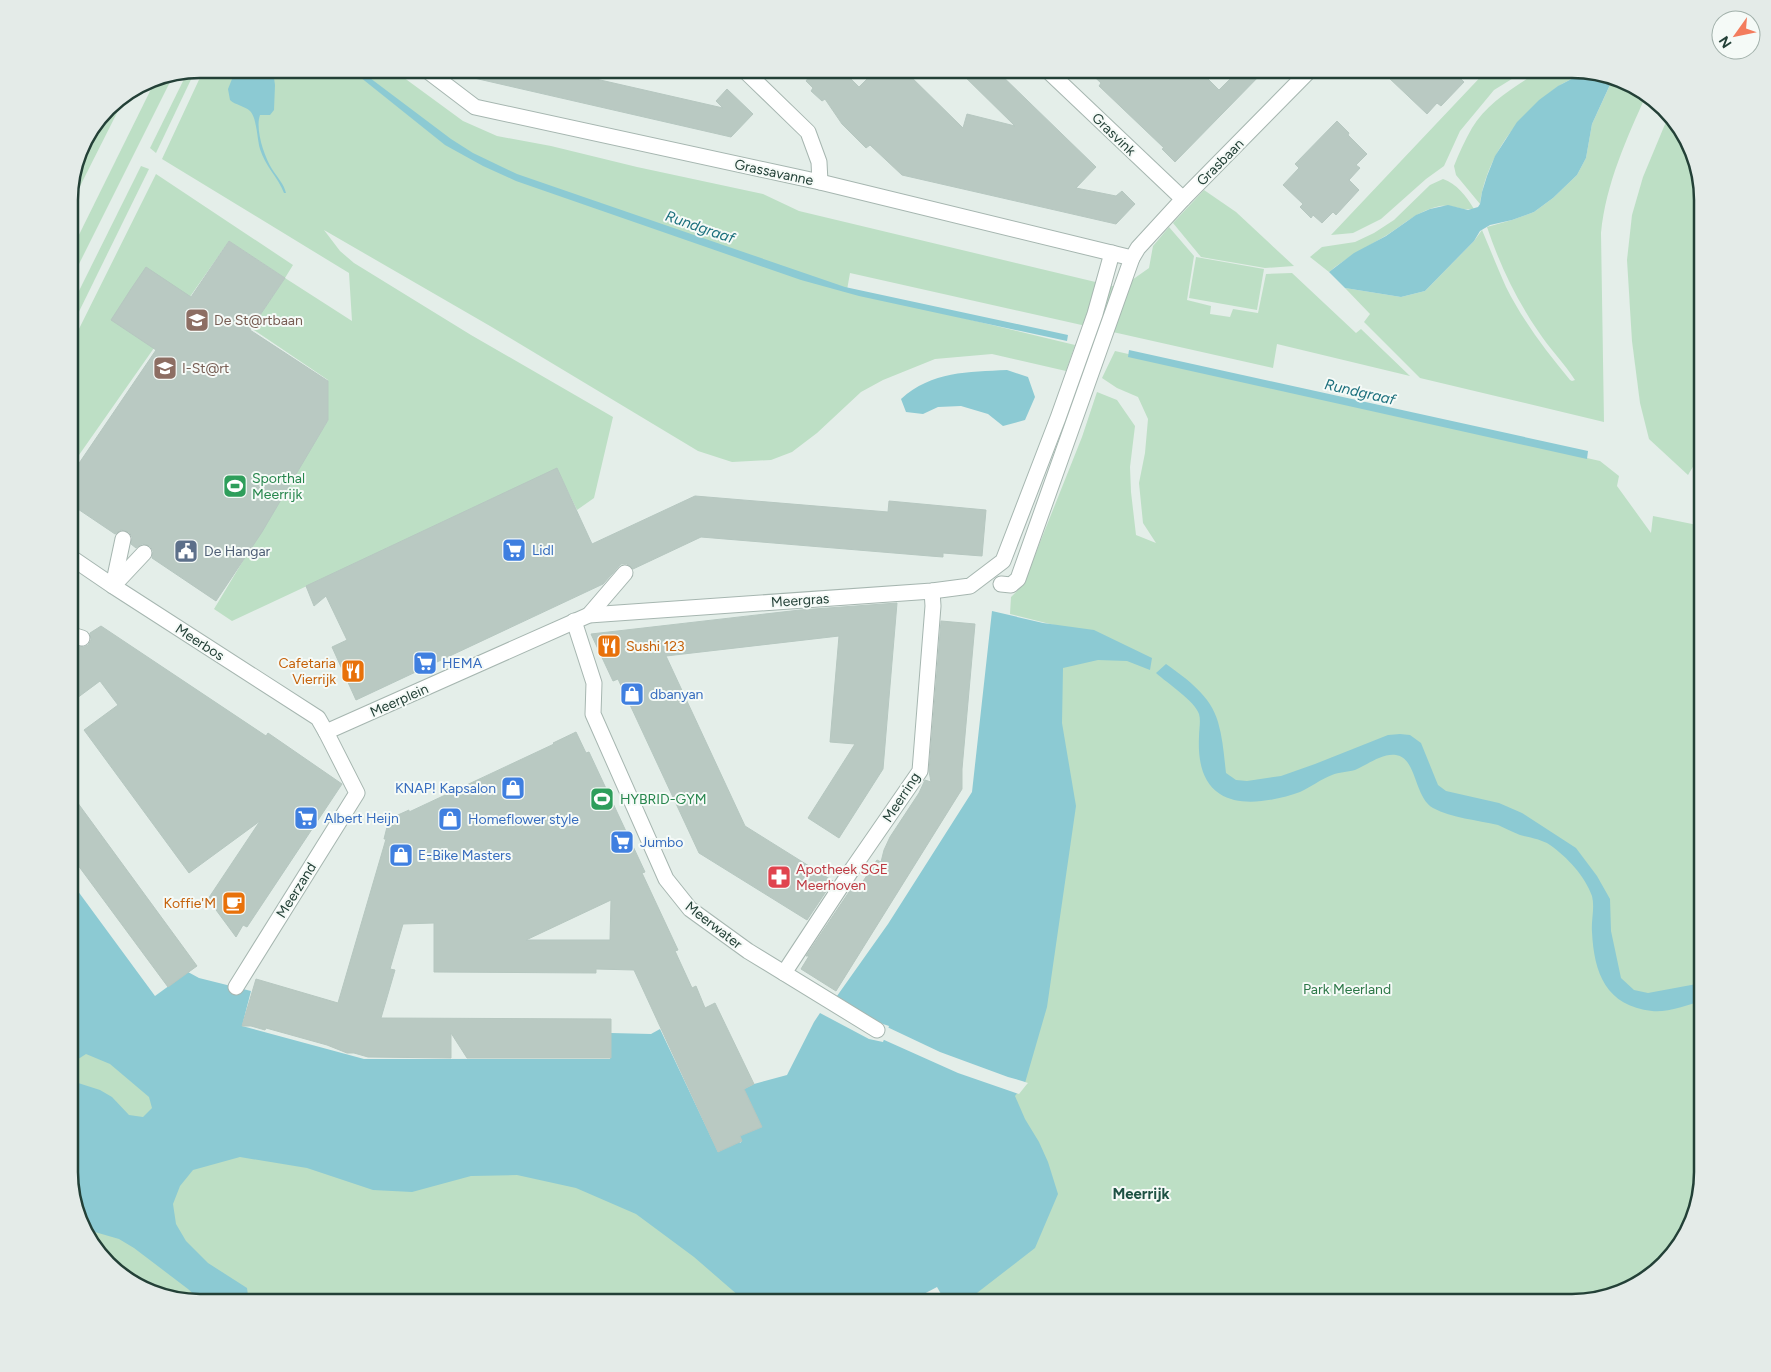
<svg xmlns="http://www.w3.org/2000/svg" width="1771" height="1372" font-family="Figtree,sans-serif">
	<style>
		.green { fill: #bddfc5 }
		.water { fill: #8ccad3 }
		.pier { fill: #e4eee9 }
		.building { fill: #b9c9c2; stroke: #b6c7c0; fill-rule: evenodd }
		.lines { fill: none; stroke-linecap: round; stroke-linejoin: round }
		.pedestrian-casing { stroke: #a6b6b0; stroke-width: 17 }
		.minor-casing { stroke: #a6b6b0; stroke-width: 17 }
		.tertiary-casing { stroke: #a6b6b0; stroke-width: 17 }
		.pedestrian { stroke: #fff; stroke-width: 15 }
		.minor { stroke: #fff; stroke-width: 15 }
		.tertiary { stroke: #fff; stroke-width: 15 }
		.labels { text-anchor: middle; stroke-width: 4; stroke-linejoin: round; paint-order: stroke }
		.street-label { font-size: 14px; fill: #234037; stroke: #f5faf7 }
		.education-label { font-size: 14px; fill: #785e54; stroke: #f5faf7; text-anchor: start }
		.leisure-label { font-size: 14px; fill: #27864d; stroke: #f5faf7; text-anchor: start }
		.shop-label { font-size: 14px; fill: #366cbe; stroke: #f5faf7; text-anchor: start }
		.service-label { font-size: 14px; fill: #4e5e75; stroke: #f5faf7; text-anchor: start }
		.food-label { font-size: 14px; fill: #c56008; stroke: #f5faf7; text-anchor: end }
		.health-label { font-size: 14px; fill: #be3a42; stroke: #f5faf7; text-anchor: start }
		.park-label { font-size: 14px; fill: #2c7747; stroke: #f5faf7 }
		.water-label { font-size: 15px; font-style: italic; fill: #1c707d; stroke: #f5faf7 }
		.neighbourhood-label { font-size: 15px; font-weight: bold; fill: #1e5244; stroke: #f5faf7 }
		.rim { fill: none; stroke: #234037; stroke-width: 2.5 }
	</style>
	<rect width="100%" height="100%" fill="#e4eee9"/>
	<g class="green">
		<path d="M196,69L156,153L150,148L188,71Z"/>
		<path d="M204,69H392L463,121L497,136L551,146L637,167L763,194L799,211L1129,290L1132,280L1149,268L1153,246L1169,227L1194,256L1187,300L1211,306L1210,314L1230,317L1233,309L1258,313L1266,274L1292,273L1356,333L1361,329L1410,376L1277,344L1273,368L850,273L847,290L1075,345L1066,371L992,354L935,359L883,380L861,392L817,433L792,452L771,460L732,462L698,451L490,326L324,230L340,251L354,263L471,335L613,417L594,498L577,510L557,469L232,621L214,609L328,420V380L251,328L285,278L229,241L79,455L69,434V349L156,174L293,265L285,278L352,321L349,273L162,159Z"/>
		<path d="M1488,69H1528L1494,90L1460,131L1444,166L1426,179L1381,219L1353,233L1331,235Z"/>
		<path d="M1542,69H1572L1587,71C1577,77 1565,81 1556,88C1518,115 1486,157 1480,204L1456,175L1454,166C1459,153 1465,140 1472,128C1487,102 1518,85 1542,69Z"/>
		<path d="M1599,73L1614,76L1647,93C1627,138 1606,183 1601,233L1604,422L1420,378L1364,322L1370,314L1345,288L1401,297L1425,291L1474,241L1482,230C1490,249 1498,269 1506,287C1523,321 1546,351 1570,380L1572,381L1575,380C1564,363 1549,348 1538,331C1516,299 1499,263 1487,227L1512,220L1534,212L1553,198L1577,175L1586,158L1592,124L1610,85Z"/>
		<path d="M174,74L69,284V255L157,77Z"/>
		<path d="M127,93L69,208V190L74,171L101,116L113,101Z"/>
		<path d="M1668,117L1689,142L1702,199V452L1688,475L1649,439L1640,403L1632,341L1627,260L1632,215L1643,177Z"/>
		<path d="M141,166L149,169L69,332V311Z"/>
		<path d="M1443,179C1456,183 1467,197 1474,209C1462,211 1452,204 1440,206C1419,210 1404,224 1387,235C1366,248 1348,256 1329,272L1310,257L1322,247L1355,242L1374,233L1394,220L1430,185Z"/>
		<path d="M1204,190L1236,212L1294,266L1265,268L1201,257L1173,223Z"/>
		<path d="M1196,257L1264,269L1257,310L1189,298Z"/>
		<path d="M1115,351L1600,461L1619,476L1617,486L1651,533L1653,516L1702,526V1173L1695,1215L1675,1252L1629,1290L1572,1303H199L157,1296L120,1276L82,1231L69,1181V1010L168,1101L451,1121L707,1227L855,1153L1054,625L1010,614L1011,597L1023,585L1082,437L1097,392L1117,400L1135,426L1130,467L1131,492L1136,535L1156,543L1143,523L1139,483L1145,453L1148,419L1138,397L1117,388L1102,378Z"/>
	</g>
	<g class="water">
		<path d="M236,69H270L274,78L275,85L274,110L270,115H260C255,129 264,156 272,169C277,177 284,184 286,193H284C278,177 265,166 260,149C257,139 257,118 250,111C245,106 235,105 230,100L228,89Z"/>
		<path d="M350,69H358L451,139L473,153L517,174L845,287L1068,335L1067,341L859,296L801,280L516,181L483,166L445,145Z"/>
		<path d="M1587,71L1614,76L1592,124L1586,158L1577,175L1553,198L1534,212L1512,220L1490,225L1480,231L1474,241L1425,291L1401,297L1345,288L1329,272L1354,253L1386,236L1416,215L1430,209L1448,205L1468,210L1478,207L1480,204L1482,192L1487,176L1495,156L1517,122L1539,100L1558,86Z"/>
		<path d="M1129,350L1588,451L1587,459L1128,357Z"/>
		<path d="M1007,370L1028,377L1035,397L1025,420L1003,426L988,414L961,406L938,407L923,414L906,412L901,399C932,371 968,372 1007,370Z"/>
		<path d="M992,611L1043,623L1094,630L1152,658L1150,670L1127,661L1098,660L1063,668L1062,723L1076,806L1047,1007L1025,1083L1015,1096L1025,1119L1039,1142L1048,1162L1058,1194L1035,1248L964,1303H747L694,1257L636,1214L576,1188L517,1175L471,1176L412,1192L373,1190L307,1168L240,1157L193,1170L180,1186L173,1204L176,1224L186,1241L208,1263L247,1288L249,1303H203L188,1289L134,1248L119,1239L88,1230L81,1225L69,1181V1076L75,1082L100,1090L112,1097L129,1115L143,1117L152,1108L149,1097L110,1064L86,1054L72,1063L69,1068V879L155,996L188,972L199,978L251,991L242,1026L364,1059H610L611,1033L651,1034L660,1029L718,1152L720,1151L719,1148L738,1139L740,1143L742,1141L739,1134L744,1089L754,1084L787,1075L814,1022L820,1013L869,1039L883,1042L889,1026L877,1022L837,996L888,924L972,792Z"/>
		<path d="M1166,664C1187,679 1211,696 1218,722C1223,739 1224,756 1226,773L1236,780L1247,781L1281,776L1315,764L1388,735L1400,734L1410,735L1421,743L1438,785L1446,791L1499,803L1522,813L1576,848L1597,876L1610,899L1611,931L1621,978L1634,990L1648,993L1702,983V1001C1688,1005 1666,1013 1652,1011C1606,1006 1594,973 1592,932C1591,920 1595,908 1592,896C1585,876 1567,857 1550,845C1541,839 1530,838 1520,835C1512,832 1505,828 1498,825C1477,820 1452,818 1433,808C1414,797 1417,758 1396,755C1382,753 1367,765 1355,770C1347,772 1339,772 1332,775C1321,779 1311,787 1300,792C1278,800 1241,808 1220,794C1201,782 1198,758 1199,737C1199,729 1201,721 1199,714C1195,701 1167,683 1156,673Z"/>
	</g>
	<g class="pier">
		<path d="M885,1026L940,1052L1008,1077L1022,1081L1028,1083L1027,1084L1019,1094L958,1073L882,1039L886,1028Z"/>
		<path d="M937,1287L941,1294L934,1298L937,1303H929L928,1302L924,1303H899L920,1296Z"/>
	</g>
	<g class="building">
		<path d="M461,69H552L723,108L716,101L727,89L753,114L731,137L461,75Z"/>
		<path d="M800,69H841L859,87L877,69H903L963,128L967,114L1015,126L957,69H995L1096,167L1076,188L1116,196L1122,191L1135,204L1116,224L902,175L870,145L866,148L842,124L825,99L822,101L811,91L813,88L806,81L809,77Z"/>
		<path d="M1086,69H1198L1219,90L1240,69H1266L1175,162L1162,149L1164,148L1099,86L1101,83Z"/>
		<path d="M1395,69H1451L1464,82L1441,106L1437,103L1427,114L1388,77Z"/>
		<path d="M1337,121L1349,133L1348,135L1367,154L1356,165L1360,168L1349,180L1359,190L1336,215L1333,212L1322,223L1313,215L1311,218L1300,207L1303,204L1283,185L1299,168L1295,164Z"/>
		<path d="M229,241L285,278L250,330L328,381V420L262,532L216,601L152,558L153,551L150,546L142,544L136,548L131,544L132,537L129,532L121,530L115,534L69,503V478L156,350L111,320L131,289L146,267L191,297Z"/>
		<path d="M557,468L592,544L695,496L888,512L889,501L986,510L982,556L943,553V557L930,556L701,537L633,569L627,564H621L603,584L356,700L332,647L347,640L326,596L314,606L306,586Z"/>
		<path d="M897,603L883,769L839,838L808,818L855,744L830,742L839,636L666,656L745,826L833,881L807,920L699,853L618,679L613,681L591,634L800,610Z"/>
		<path d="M941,621L975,624L962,769V789L836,991L801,969L809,956H806L853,886L858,889L877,860L881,862L884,850L890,837L919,793L925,780L931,782L929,771Z"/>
		<path d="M101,626L266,736L268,733L342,784L247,927L243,925L236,937L208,899L260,821L189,873L84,730L118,705L100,681L69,704V649L74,645L84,647L88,645L91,640L90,633Z"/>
		<path d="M576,732L586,753L589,752L645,872L642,873L678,950L675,951L692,988L696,986L705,1008L715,1003L754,1084L744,1089L762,1127L740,1136L742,1141L718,1152L634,970L596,969V973L434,972V923L403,924L390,969L395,970L381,1018L611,1019V1058H467L451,1033V1058L368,1057L354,1053H347L327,1045L266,1028L265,1030L251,1026H242L256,979L338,1003L386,839H384L389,819L409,810V812L554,744L553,743ZM611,900L610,940H526Z"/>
		<path d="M69,791L197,966L168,987L69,853Z"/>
	</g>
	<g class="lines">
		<g class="pedestrian-casing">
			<g id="pedestrian">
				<path d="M69,556L113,586L318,718L326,732"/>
				<path d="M114,585L144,553"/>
				<path d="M113,586L123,539"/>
				<path d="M589,615L625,573"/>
				<path d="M574,621L594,683L593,714L666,879L690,909L748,951L877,1030"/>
				<path d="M784,973L853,868L920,771L933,606L932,591"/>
				<path d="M236,987L357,793L326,732L589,615L932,591L970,586L1003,561L1058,418L1095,314L1112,253"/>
			</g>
		</g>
		<g class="minor-casing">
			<g id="minor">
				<path d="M743,69L808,132L819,162L820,182"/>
				<path d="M1046,69L1183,199"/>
				<path d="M1001,584L1011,585L1018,579L1132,258"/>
				<path d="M69,634L82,638"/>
			</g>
		</g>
		<g class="tertiary-casing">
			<path id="tertiary" d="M425,69L475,107L820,182L1132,258L1138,248L1183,199L1311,69"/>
		</g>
		<use href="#pedestrian" class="pedestrian"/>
		<use href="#minor" class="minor"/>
		<use href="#tertiary" class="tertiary"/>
	</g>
	<defs>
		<g id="school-square" transform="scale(1.25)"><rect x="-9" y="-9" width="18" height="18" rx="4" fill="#8d6e63" stroke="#f5faf7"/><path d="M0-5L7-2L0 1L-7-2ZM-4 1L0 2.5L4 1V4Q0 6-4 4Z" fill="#fff"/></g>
		<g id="stadium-square" transform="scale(1.25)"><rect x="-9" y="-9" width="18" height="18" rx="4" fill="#2e9e5b" stroke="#f5faf7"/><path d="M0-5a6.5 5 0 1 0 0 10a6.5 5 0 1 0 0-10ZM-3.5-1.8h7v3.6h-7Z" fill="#fff"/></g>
		<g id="supermarket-square" transform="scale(1.25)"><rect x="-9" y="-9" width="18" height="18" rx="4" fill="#3f7fe0" stroke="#f5faf7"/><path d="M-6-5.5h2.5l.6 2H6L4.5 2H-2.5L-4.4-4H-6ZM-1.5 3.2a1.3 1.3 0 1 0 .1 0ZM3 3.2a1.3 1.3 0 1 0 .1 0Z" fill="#fff"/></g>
		<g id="civic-square" transform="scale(1.25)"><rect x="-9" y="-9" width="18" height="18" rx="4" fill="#5c6f8a" stroke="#f5faf7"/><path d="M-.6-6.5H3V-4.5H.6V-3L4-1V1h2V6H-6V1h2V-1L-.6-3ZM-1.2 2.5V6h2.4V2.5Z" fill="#fff"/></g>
		<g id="restaurant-square" transform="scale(1.25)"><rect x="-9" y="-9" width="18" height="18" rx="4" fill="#e8710a" stroke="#f5faf7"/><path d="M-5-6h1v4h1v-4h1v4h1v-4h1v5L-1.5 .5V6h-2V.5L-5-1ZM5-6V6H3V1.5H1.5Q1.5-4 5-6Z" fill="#fff"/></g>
		<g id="shop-square" transform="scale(1.25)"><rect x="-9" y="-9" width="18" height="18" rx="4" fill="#3f7fe0" stroke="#f5faf7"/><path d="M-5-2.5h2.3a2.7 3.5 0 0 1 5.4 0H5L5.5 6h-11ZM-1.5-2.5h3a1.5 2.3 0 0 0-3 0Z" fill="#fff"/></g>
		<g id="pharmacy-square" transform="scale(1.25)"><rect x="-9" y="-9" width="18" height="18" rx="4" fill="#e0444e" stroke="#f5faf7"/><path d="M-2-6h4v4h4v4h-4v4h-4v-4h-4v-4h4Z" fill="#fff"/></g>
		<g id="cafe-square" transform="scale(1.25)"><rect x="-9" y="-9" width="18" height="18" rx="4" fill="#e8710a" stroke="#f5faf7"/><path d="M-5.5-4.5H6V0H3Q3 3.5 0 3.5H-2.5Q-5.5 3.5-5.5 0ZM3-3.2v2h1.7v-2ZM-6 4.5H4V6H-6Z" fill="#fff"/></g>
	</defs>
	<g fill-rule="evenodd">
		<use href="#school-square" x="197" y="320"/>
		<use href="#school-square" x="165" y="368"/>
		<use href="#stadium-square" x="235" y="486"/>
		<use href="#supermarket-square" x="514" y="550"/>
		<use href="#civic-square" x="186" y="551"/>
		<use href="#restaurant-square" x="609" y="646"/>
		<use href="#supermarket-square" x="425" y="663"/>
		<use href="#restaurant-square" x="353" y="671"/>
		<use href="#shop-square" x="632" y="694"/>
		<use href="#shop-square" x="513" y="788"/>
		<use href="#stadium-square" x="602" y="799"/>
		<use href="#supermarket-square" x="306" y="818"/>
		<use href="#shop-square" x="450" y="819"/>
		<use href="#supermarket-square" x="622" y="842"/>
		<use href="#shop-square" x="401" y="855"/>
		<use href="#pharmacy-square" x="779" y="877"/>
		<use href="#cafe-square" x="234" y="903"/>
	</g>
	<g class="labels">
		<g class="street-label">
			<text transform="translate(1114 134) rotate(44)" y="5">Grasvink</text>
			<text transform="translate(1220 162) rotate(-45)" y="5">Grasbaan</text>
			<text transform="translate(774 172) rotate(12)" y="5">Grassavanne</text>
			<text transform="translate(800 600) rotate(-4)" y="5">Meergras</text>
			<text transform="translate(200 642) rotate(33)" y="5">Meerbos</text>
			<text transform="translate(399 700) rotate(-24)" y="5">Meerplein</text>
			<text transform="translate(901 797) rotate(-57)" y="5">Meerring</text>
			<text transform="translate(296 890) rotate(-58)" y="5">Meerzand</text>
			<text transform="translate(714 925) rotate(38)" y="5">Meerwater</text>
		</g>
		<g class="education-label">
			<text x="214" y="325">De St@rtbaan</text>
			<text x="182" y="373">I-St@rt</text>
		</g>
		<g class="leisure-label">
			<text x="252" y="483">Sporthal<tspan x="252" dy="16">Meerrijk</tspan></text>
			<text x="620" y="804">HYBRID-GYM</text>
		</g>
		<g class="shop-label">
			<text x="532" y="555">Lidl</text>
			<text x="442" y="668">HEMA</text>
			<text x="650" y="699">dbanyan</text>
			<text x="496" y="793" text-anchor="end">KNAP! Kapsalon</text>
			<text x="324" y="823">Albert Heijn</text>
			<text x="468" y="824">Homeflower style</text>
			<text x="640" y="847">Jumbo</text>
			<text x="418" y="860">E-Bike Masters</text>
		</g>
		<g class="service-label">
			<text x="204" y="556">De Hangar</text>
		</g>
		<g class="food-label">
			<text x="626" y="651" text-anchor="start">Sushi 123</text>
			<text x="336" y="668">Cafetaria<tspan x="336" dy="16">Vierrijk</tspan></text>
			<text x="216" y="908">Koffie'M</text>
		</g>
		<g class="health-label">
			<text x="796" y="874">Apotheek SGE<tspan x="796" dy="16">Meerhoven</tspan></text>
		</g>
		<g class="park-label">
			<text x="1347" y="994">Park Meerland</text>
		</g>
		<g class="water-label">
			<text transform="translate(700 227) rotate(19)" y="5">Rundgraaf</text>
			<text transform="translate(1360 392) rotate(13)" y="5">Rundgraaf</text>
		</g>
		<g class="neighbourhood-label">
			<text x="1141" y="1199">Meerrijk</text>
		</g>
	</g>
	<path d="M0 0H1771V1372H0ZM200 78H1572A122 122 0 0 1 1694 200V1172A122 122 0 0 1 1572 1294H200A122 122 0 0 1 78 1172V200A122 122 0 0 1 200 78Z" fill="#e4ebe8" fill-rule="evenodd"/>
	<path class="rim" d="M200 78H1572A122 122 0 0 1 1694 200V1172A122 122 0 0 1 1572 1294H200A122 122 0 0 1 78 1172V200A122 122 0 0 1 200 78Z"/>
	<g transform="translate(1736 35) rotate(237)"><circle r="24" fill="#f5faf7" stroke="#a1b0aa"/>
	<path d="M0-4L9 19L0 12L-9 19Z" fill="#f37c5d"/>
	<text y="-8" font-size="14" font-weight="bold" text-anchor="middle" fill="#234037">N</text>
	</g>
</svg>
